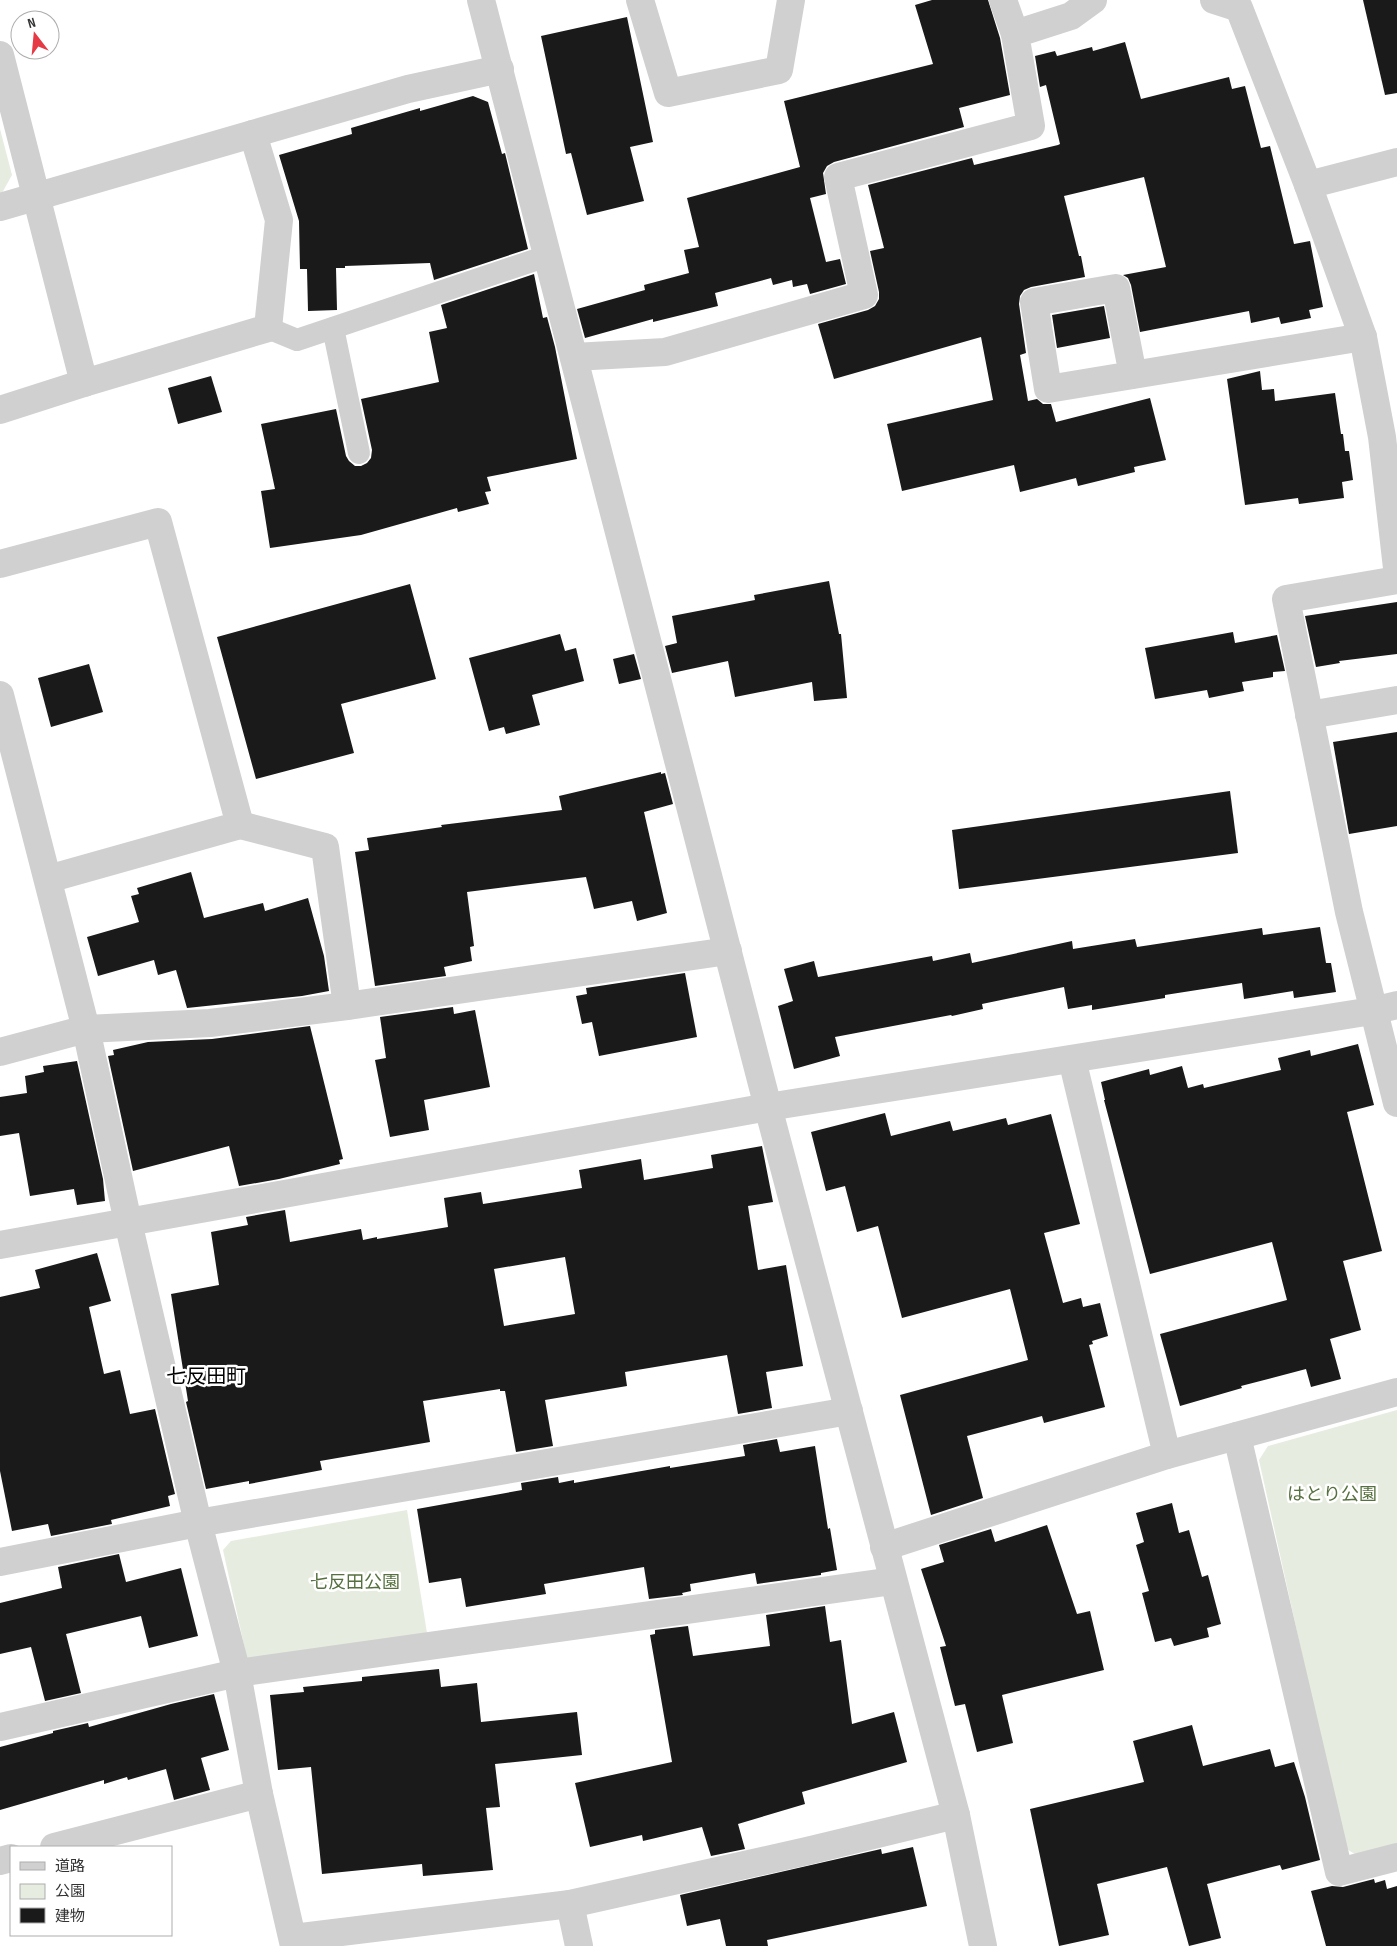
<svg xmlns="http://www.w3.org/2000/svg" width="1397" height="1946" font-family="'Sofia Sans Condensed','Noto Sans JP',sans-serif">
	<style>
		.green { fill: #e6ecdf }
		.building { fill: #1a1a1a; fill-rule: evenodd }
		.lines { fill: none; stroke-linecap: round; stroke-linejoin: round }
		.service { stroke: #d0d0d0; stroke-width: 22 }
		.minor { stroke: #d0d0d0; stroke-width: 28 }
		.labels { text-anchor: middle; stroke-width: 5; stroke-linejoin: round; paint-order: stroke }
		.park-label { font-size: 18px; fill: #56703f; stroke: #fff }
		.quarter-label { font-size: 20px; fill: #000; stroke: #fff }
	</style>
	<rect width="100%" height="100%" fill="#fff"/>
	<g class="green">
		<path d="M0,129L12,175L2,193L0,194Z"/>
		<path d="M1397,1410V1847L1358,1856L1345,1848L1259,1460L1268,1446Z"/>
		<path d="M407,1510L427,1633L248,1663L223,1550L231,1541Z"/>
	</g>
	<g class="building">
		<path d="M932,0H988L1000,38L1010,95L959,108L964,127L834,162L827,166L823,173L826,194L810,198L826,262L840,259L846,284L810,294L807,284L793,287L792,280L773,285L771,278L715,293L718,306L653,322V319L585,338L577,309L645,290L644,285L689,273L684,250L699,247L687,198L800,167L784,101L933,64L915,5Z"/>
		<path d="M1363,0H1397V93L1385,95Z"/>
		<path d="M627,17L653,142L630,147L644,201L587,215L571,153L566,154L541,36Z"/>
		<path d="M1125,42L1141,99L1229,77L1232,89L1245,86L1261,148L1270,146L1294,244L1310,241L1323,307L1309,310L1311,318L1281,324L1279,317L1251,323L1249,311L1140,332L1131,285L1128,278L1123,275L1166,267L1144,177L1064,196L1079,256H1081L1085,277L1031,287L1024,290L1020,296L1019,304L1026,353L1020,355L1028,401L1037,399L1043,404H1051L1056,422L1150,398L1166,460L1134,467L1135,472L1078,486L1076,478L1020,492L1014,465L902,491L887,424L993,400L981,337L834,379L818,324L868,310L875,306L879,299V292L870,251L884,248L868,185L972,158L974,165L1058,145L1060,144L1046,85L1040,87L1035,56L1055,51L1057,56L1092,47L1093,51Z"/>
		<path d="M473,96L488,102L502,154L505,153L528,249L434,280L430,263L345,266V268H336L337,310L308,311L307,269H300L299,221L279,155L352,134L351,128L420,108V111Z"/>
		<path d="M534,274L543,318L547,317L555,347L577,459L487,477L491,491L485,492L489,504L458,512L457,508L361,535L270,548L261,491L275,489L261,424L336,409L346,456L349,461L355,466H361L367,463L371,458L372,450L361,399L439,382L429,332L447,328L441,305Z"/>
		<path d="M1104,306L1110,338L1057,348L1052,315Z"/>
		<path d="M1260,371L1262,390L1274,389L1275,401L1335,393L1341,434H1343L1345,451H1349L1353,480L1342,482L1344,498L1299,504L1298,498L1245,505L1227,379Z"/>
		<path d="M211,376L222,412L178,424L168,388Z"/>
		<path d="M829,581L839,634H841L847,698L814,701L812,682L735,697L728,661L672,673L665,646L677,643L672,616L755,600L754,595Z"/>
		<path d="M410,584L436,679L341,704L354,753L256,779L217,637Z"/>
		<path d="M1397,602V654L1339,661L1340,663L1316,667L1305,616Z"/>
		<path d="M1233,632L1235,643L1277,635L1285,671L1273,672V677L1242,682L1244,691L1209,698L1207,690L1155,699L1145,648Z"/>
		<path d="M560,634L565,651L576,648L584,681L532,695L540,725L506,734L504,727L489,731L469,658Z"/>
		<path d="M634,654L641,679L619,684L613,659Z"/>
		<path d="M89,664L103,712L51,727L38,678Z"/>
		<path d="M1397,732V826L1349,834L1333,742Z"/>
		<path d="M661,772V774L665,773L673,804L644,812L667,913L637,921L632,901L594,909L586,877L467,892L474,946L470,947L472,961L444,967L446,976L375,986L355,852L369,850L367,838L442,827L441,825L562,810L559,796Z"/>
		<path d="M1230,791L1238,853L959,889L952,830Z"/>
		<path d="M191,872L204,918L263,903L265,911L308,898L324,956L329,991L302,996L187,1008L176,970L158,975L154,960L98,976L87,937L139,922L131,896L139,894L137,888Z"/>
		<path d="M1320,927L1326,963H1331L1336,992L1294,998L1293,991L1244,999L1242,983L1165,995V998L1092,1010V1005L1068,1009L1064,987L982,1004L983,1009L952,1016L951,1015L835,1037L840,1056L794,1069L778,1006L793,1001L784,969L814,961L818,977L932,956L933,961L970,953L972,963L1072,941L1073,949L1135,939L1137,947L1262,928L1263,935Z"/>
		<path d="M685,973L697,1037L599,1056L592,1022L582,1024L576,996L587,994L586,988Z"/>
		<path d="M453,1007L454,1014L475,1010L490,1087L424,1100L429,1130L390,1137L375,1060L386,1058L380,1017Z"/>
		<path d="M310,1026L343,1159L339,1160L340,1164L279,1179L239,1186L229,1146L133,1171L108,1056L114,1055L113,1050L148,1042L212,1039Z"/>
		<path d="M1358,1044L1374,1105L1347,1112L1382,1251L1343,1261L1361,1330L1330,1339L1341,1379L1311,1387L1306,1369L1241,1386L1242,1388L1180,1406L1160,1334L1287,1300L1272,1242L1150,1274L1104,1100H1105L1101,1082L1149,1069L1150,1075L1182,1066L1188,1088L1203,1084L1204,1088L1281,1070L1278,1058L1310,1050L1311,1056Z"/>
		<path d="M77,1061L103,1179L105,1201L77,1205L74,1189L30,1196L19,1133L0,1136V1097L27,1093L25,1076L44,1072L43,1066Z"/>
		<path d="M885,1113L891,1136L950,1121L953,1131L1006,1118L1008,1125L1051,1114L1080,1224L1044,1233L1063,1303L1081,1298L1083,1307L1100,1303L1108,1336L1092,1341L1093,1344L1089,1345L1105,1407L1044,1423L1042,1416L967,1436L983,1498L931,1515L900,1395L1028,1360L1010,1289L902,1318L878,1226L857,1232L845,1186L826,1191L811,1132Z"/>
		<path d="M762,1146L773,1202L748,1206L758,1270L786,1265L803,1366L766,1372L772,1408L738,1414L727,1355L625,1372L627,1386L545,1400L553,1446L516,1452L505,1391H500V1389L423,1401L430,1442L320,1461L322,1470L249,1484V1481L206,1489L186,1402L188,1401L171,1294L219,1285L211,1232L248,1225L246,1217L285,1210L290,1242L361,1229L363,1240L377,1237V1239L448,1227L444,1198L481,1192L483,1204L582,1188L579,1170L641,1159L644,1180L713,1168L711,1155ZM565,1257L575,1314L504,1326L494,1269Z"/>
		<path d="M97,1253L111,1301L89,1307L104,1374L120,1370L130,1414L155,1409L175,1494L168,1496L170,1506L111,1520L112,1524L51,1536L48,1524L12,1531L0,1471V1297L40,1288L35,1270Z"/>
		<path d="M777,1439L780,1452L815,1446L828,1529L830,1528L837,1570L821,1573V1575L757,1584L755,1573L690,1584L691,1591L682,1593L683,1595L649,1599L644,1567L544,1584L546,1594L466,1607L461,1578L429,1583L417,1509L522,1490L521,1483L558,1477L559,1483L574,1480V1483L670,1466V1468L745,1456L743,1445Z"/>
		<path d="M1172,1503L1179,1533L1189,1530L1202,1577L1208,1575L1221,1624L1207,1628L1209,1637L1174,1646L1171,1638L1155,1642L1142,1593L1149,1591L1136,1545L1144,1542L1136,1513Z"/>
		<path d="M1047,1525L1077,1614L1090,1611L1104,1670L1002,1695L1013,1743L977,1752L965,1704L955,1706L940,1647L946,1646L921,1569L944,1562L939,1545L991,1529L995,1542Z"/>
		<path d="M119,1554L126,1582L181,1568L198,1636L149,1648L141,1616L66,1634L81,1693L45,1701L31,1647L0,1654V1603L62,1588L58,1567Z"/>
		<path d="M825,1606L830,1642L841,1640L852,1724L894,1712L907,1762L802,1792L805,1804L738,1824L745,1849L711,1856L702,1827L643,1841L642,1835L590,1847L575,1783L672,1762L650,1635L655,1634V1630L688,1626L693,1656L770,1646L766,1615Z"/>
		<path d="M439,1669L441,1687L477,1683L481,1722L577,1712L582,1755L495,1764L500,1807L486,1808L493,1870L423,1876L422,1864L322,1874L311,1767L278,1770L270,1695L304,1692L303,1687L362,1681V1677Z"/>
		<path d="M214,1694L229,1750L201,1758L210,1790L174,1800L166,1769L128,1780L127,1777L104,1784V1780L0,1810V1747L53,1733V1731L88,1723L89,1727L171,1704Z"/>
		<path d="M1192,1725L1203,1766L1270,1749L1275,1767L1294,1762L1305,1797L1320,1860L1282,1870L1280,1865L1207,1884L1221,1938L1189,1946L1167,1867L1097,1884L1109,1935L1059,1946L1030,1809L1144,1782L1133,1741Z"/>
		<path d="M913,1847L927,1906L767,1940L768,1946H726L720,1919L687,1926L680,1895L881,1849L882,1854Z"/>
		<path d="M1374,1879L1375,1883L1385,1880L1387,1889L1397,1886V1946H1326L1311,1891L1332,1886L1343,1887Z"/>
	</g>
	<g class="lines">
		<g class="service">
			<path d="M268,328L297,340L547,256"/>
			<path d="M333,328L359,453"/>
		</g>
		<g class="minor">
			<path d="M481,0L768,1107L956,1815L983,1946"/>
			<path d="M640,0L668,93L779,70L791,0"/>
			<path d="M1003,0L1015,34"/>
			<path d="M1214,0L1239,8L1308,185L1363,337L1382,437L1397,568"/>
			<path d="M0,55L84,383"/>
			<path d="M1308,185L1397,162"/>
			<path d="M0,207L408,89L500,69"/>
			<path d="M574,357L665,352L864,295L838,177L1031,126L1015,34L1071,16L1093,0"/>
			<path d="M1133,375L1116,288L1034,302L1048,389L1363,337"/>
			<path d="M0,410L84,383L268,328L279,220L253,134"/>
			<path d="M0,564L158,522L240,825L48,879"/>
			<path d="M1397,580L1286,599L1349,912L1397,1103"/>
			<path d="M0,695L86,1029L128,1222L198,1523L237,1673L259,1794L294,1946"/>
			<path d="M1309,715L1397,700"/>
			<path d="M240,825L325,847L347,1006"/>
			<path d="M0,1052L86,1029L210,1023L347,1006L728,951"/>
			<path d="M1072,1059L1167,1455"/>
			<path d="M0,1245L768,1107L1372,1011L1397,1005"/>
			<path d="M1237,1436L1339,1872L1397,1857"/>
			<path d="M884,1547L1167,1455L1397,1392"/>
			<path d="M0,1562L198,1523L849,1411"/>
			<path d="M0,1727L237,1673L893,1581"/>
			<path d="M54,1847L259,1794"/>
			<path d="M0,1861L11,1858"/>
			<path d="M570,1904L579,1946"/>
			<path d="M293,1938L570,1904L807,1851L956,1815"/>
		</g>
	</g>
	<g class="labels">
		<g class="park-label">
			<text x="1332" y="1500">はとり公園</text>
			<text x="355" y="1588">七反田公園</text>
		</g>
		<g class="quarter-label">
			<text x="206" y="1383">七反田町</text>
		</g>
	</g>
	<rect x="10" y="1846" width="162" height="90" fill="#ffffff" stroke="#adadad"/>
	<rect x="20" y="1862" width="25" height="8" fill="#d0d0d0" stroke="#adadad"/>
	<text x="55" y="1871" font-size="15" fill="#333333">道路</text>
	<rect x="20" y="1884" width="25" height="15" fill="#e6ecdf" stroke="#adadad"/>
	<text x="55" y="1896" font-size="15" fill="#333333">公園</text>
	<rect x="20" y="1908" width="25" height="15" fill="#1a1a1a" stroke="#adadad"/>
	<text x="55" y="1921" font-size="15" fill="#333333">建物</text>
	<g transform="translate(35 35) rotate(344)"><circle r="24" fill="#ffffff" stroke="#adadad"/>
	<path d="M0-4L9 19L0 12L-9 19Z" fill="#e63946"/>
	<text y="-8" font-size="14" font-weight="bold" text-anchor="middle" fill="#333333">N</text>
	</g>
</svg>
